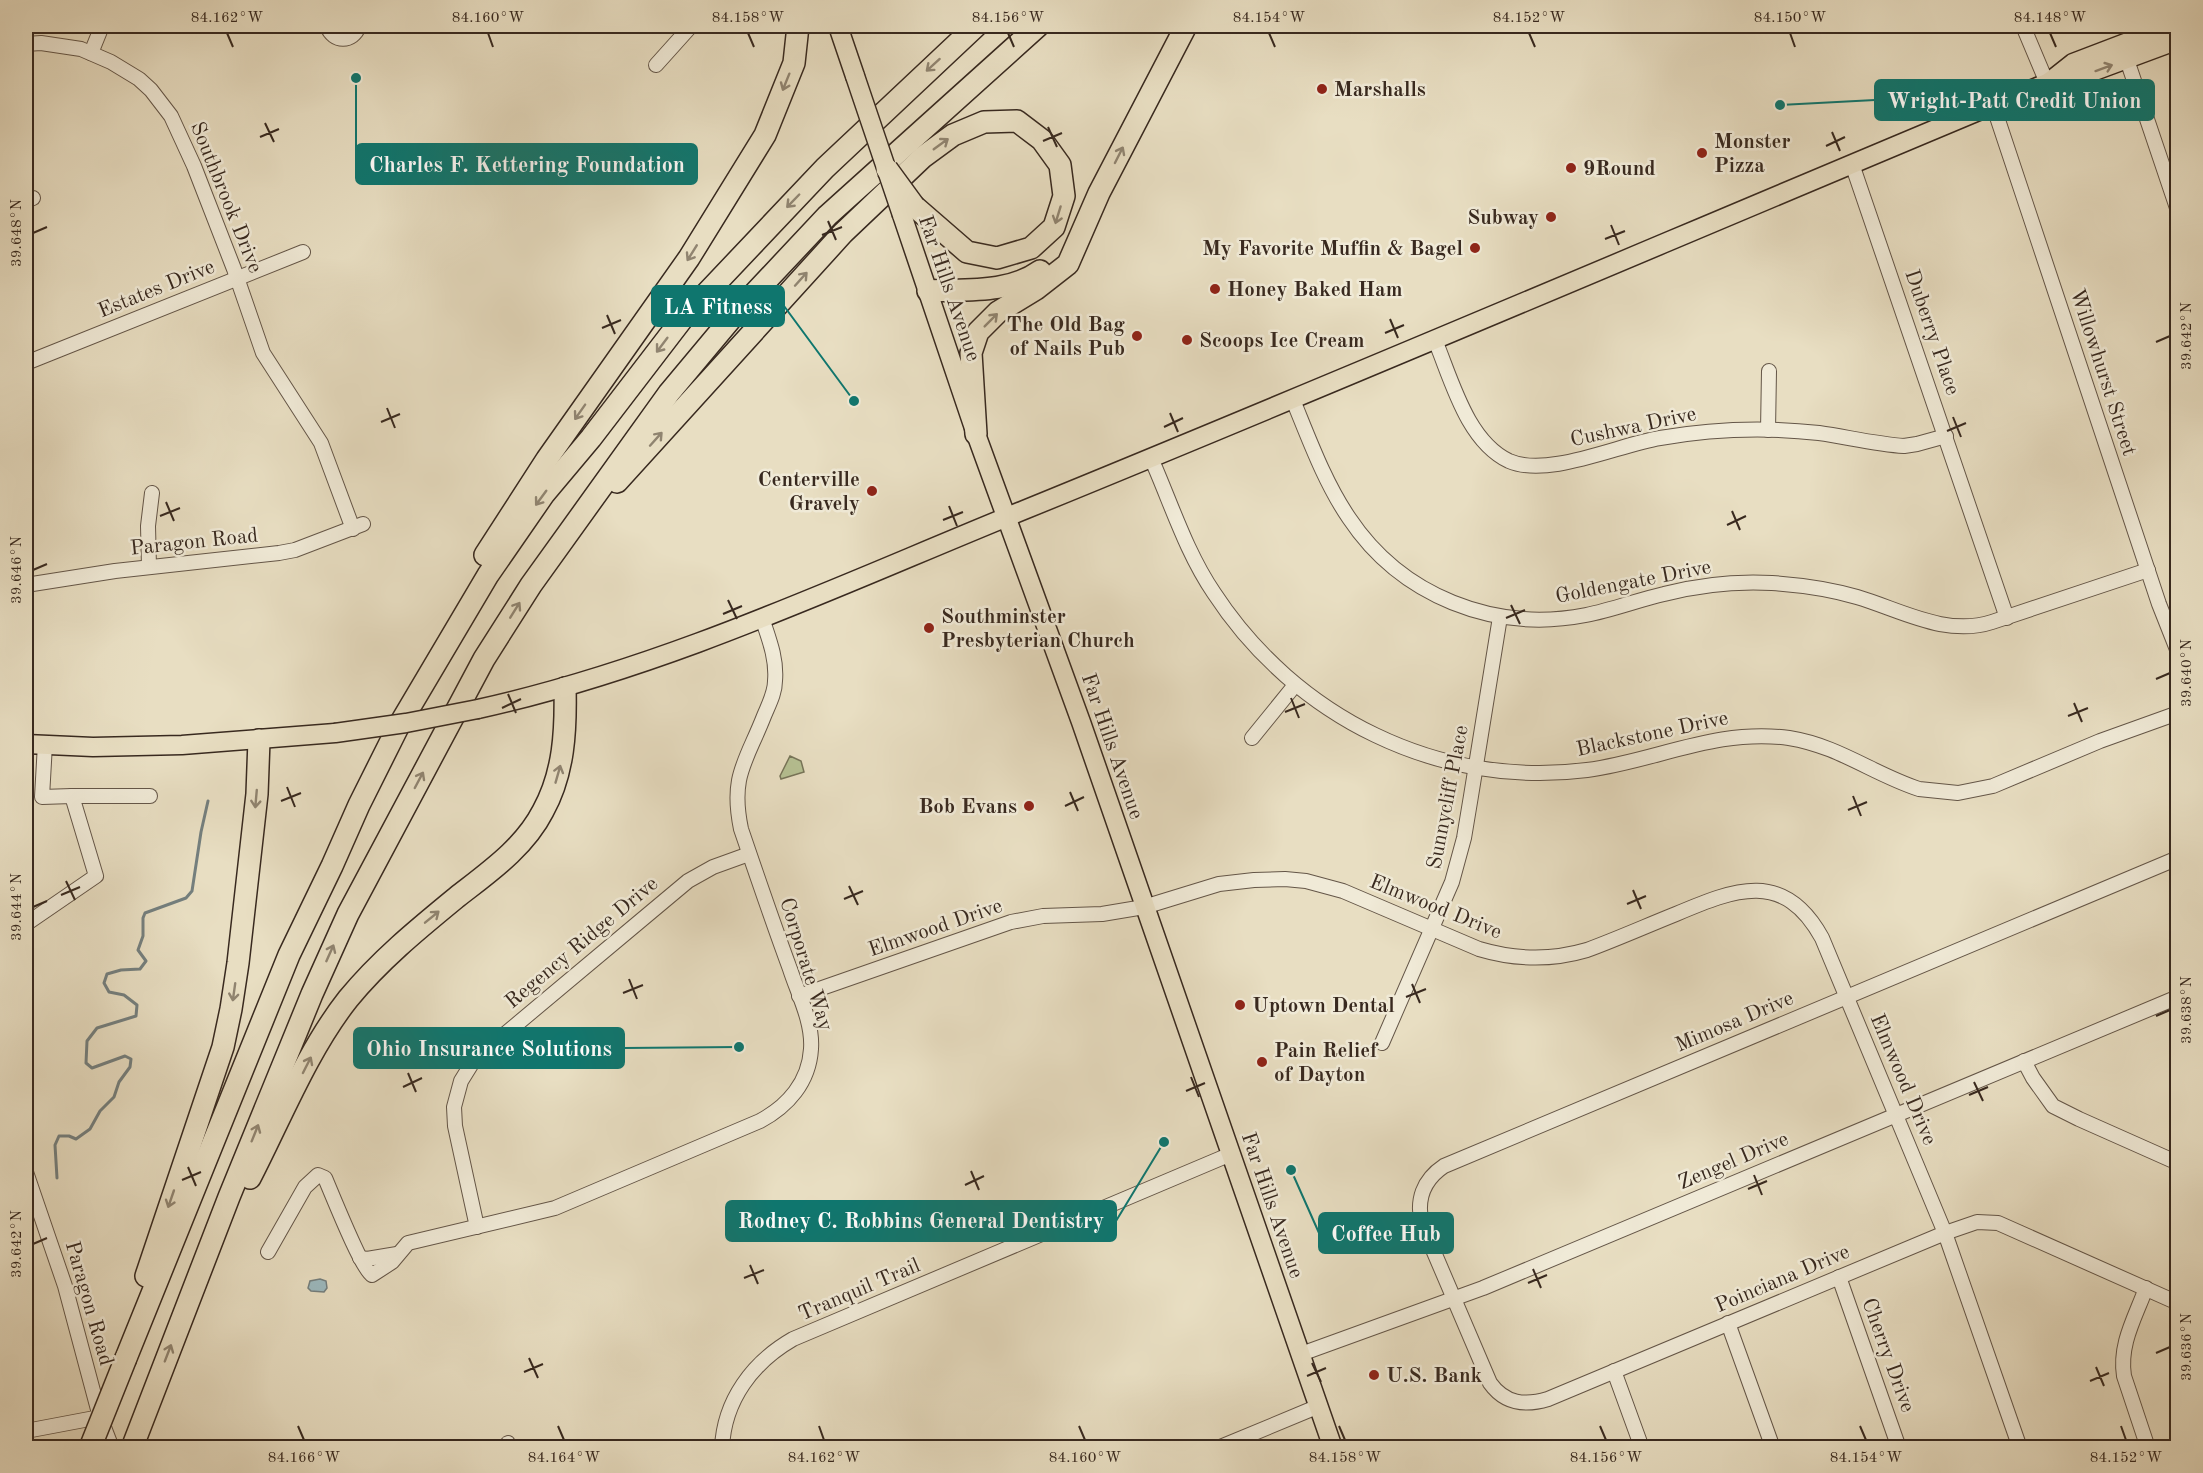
<svg xmlns="http://www.w3.org/2000/svg" width="2203" height="1473" font-family="'Old Standard TT',serif">
	<style>
		.green { fill: #b6c193; stroke: #777559; stroke-width: 1.5 }
		.water { fill: #9cb9be; stroke: #747f7e; stroke-width: 1.5 }
		.lines { fill: none; stroke-linecap: round; stroke-linejoin: round }
		.stream { stroke: #747f7e; stroke-width: 3 }
		.minor-casing { stroke: #645648; stroke-width: 16 }
		.major-casing { stroke: #38291f; stroke-width: 21 }
		.highway-casing { stroke: #38291f; stroke-width: 24 }
		.minor { stroke: #f0ead7; stroke-width: 14 }
		.major { stroke: #e8dec2; stroke-width: 18 }
		.highway { stroke: #e8dec2; stroke-width: 21 }
		.major-bridge-casing { stroke: #38291f; stroke-width: 21; stroke-linecap: butt }
		.highway-bridge-casing { stroke: #38291f; stroke-width: 24; stroke-linecap: butt }
		.major-bridge { stroke: #e8dec2; stroke-width: 18 }
		.highway-bridge { stroke: #e8dec2; stroke-width: 21 }
		.oneway { stroke: #908470 }
		.ticks { fill: none; stroke: #38291f; stroke-width: 2 }
		.poi-dot { fill: #8f2418; stroke: #f0ead7; stroke-width: 2 }
		.labels { text-anchor: middle; stroke-width: 5; stroke-linejoin: round; paint-order: stroke }
		.poi-label { font-size: 21px; font-weight: bold; fill: #38291f; stroke: #f0ead7; text-anchor: start }
		.street-label { font-size: 21px; fill: #38291f; stroke: #f0ead7 }
		.leader { fill: none; stroke: #0f766e; stroke-width: 2 }
		.callout-dot { fill: #0f766e; stroke: #f0ead7; stroke-width: 2 }
		.callout { fill: #0f766e; stroke: #0f766e; stroke-width: 2 }
		.callout-label { font-size: 22px; text-anchor: middle; font-weight: bold; fill: #fff }
		.neatline { fill: none; stroke: #38291f; stroke-width: 2 }
		.ticks-label { font-size: 15px; text-anchor: middle; fill: #38291f }
	</style>
	<rect width="100%" height="100%" fill="#e8dec2"/>
	<filter id="stains"><feTurbulence type="fractalNoise" baseFrequency=".00333" numOctaves="4"/><feColorMatrix values="0 0 0 0 .2 0 0 0 0 .09 0 0 0 0 .02 0 0 0 .5 -.17"/></filter>
	<radialGradient id="worn" r=".72"><stop offset=".6" stop-color="#630" stop-opacity="0"/><stop offset="1" stop-color="#630" stop-opacity=".3"/></radialGradient>
	<path class="green" d="M790,756L801,761L804,772L781,779L780,776Z"/>
	<path class="water" d="M320,1279L326,1281L327,1288L324,1292L311,1291L308,1288L310,1281Z"/>
	<g class="lines">
		<g class="stream">
			<path d="M57,1178L55,1145L59,1136H69L76,1139L90,1129L100,1111L114,1097L119,1082L130,1067L131,1059L125,1056L92,1068L86,1063L87,1041L97,1028L136,1016L137,1005L124,995L109,992L104,983L107,974L121,970L140,969L146,961L138,950L143,936V918L145,913L186,898L192,891L201,832L208,801"/>
			<path d="M26,1237L28,1234"/>
		</g>
		<g class="minor-casing">
			<g id="minor">
				<path d="M327,26C333,43 353,43 359,26"/>
				<path d="M2023,26L2047,83"/>
				<path d="M26,44L41,43L81,49L111,62L139,79L151,90L171,116L194,166L234,269L263,353L321,443L353,529"/>
				<path d="M2124,51L2178,211"/>
				<path d="M91,53L102,26"/>
				<path d="M656,65L691,26"/>
				<path d="M1993,105L2159,604L2178,652"/>
				<path d="M1852,164L2007,618"/>
				<path d="M26,201L33,198"/>
				<path d="M1435,340C1452,381 1467,441 1509,461C1548,478 1618,445 1660,438C1712,429 1766,427 1819,433C1847,437 1876,444 1904,446L1917,444L1946,436"/>
				<path d="M26,363L303,252"/>
				<path d="M1293,400C1309,439 1325,483 1349,518C1401,596 1494,633 1586,615C1612,610 1638,600 1664,594C1699,585 1736,581 1772,583C1801,585 1830,589 1857,597C1901,610 1946,637 1992,622L2148,570"/>
				<path d="M1768,430L1769,371"/>
				<path d="M1151,458C1171,503 1186,552 1214,593C1295,717 1439,789 1587,770C1656,761 1716,728 1789,738C1839,746 1873,774 1919,789L1958,793L1993,786L2100,741L2178,713"/>
				<path d="M149,567L148,526L152,493"/>
				<path d="M26,585L115,571L279,553L295,550L363,524"/>
				<path d="M1252,738L1295,685"/>
				<path d="M72,796H150"/>
				<path d="M2178,858L1444,1166C1423,1180 1416,1200 1422,1224L1490,1383C1505,1404 1525,1406 1548,1399L1945,1233L1977,1222L1998,1223L2178,1303"/>
				<path d="M26,924L96,876L72,796L42,797L45,744"/>
				<path d="M799,996L1011,922L1043,916L1102,914L1144,907L1219,884L1254,880L1285,879L1306,881L1343,891L1479,949C1516,960 1550,961 1587,950C1617,939 1646,926 1676,914C1735,889 1784,869 1822,938L1945,1233L2020,1448"/>
				<path d="M1382,1043L1452,882L1464,838L1471,796L1500,617"/>
				<path d="M2024,1061L2033,1078L2053,1106L2079,1119L2178,1163"/>
				<path d="M26,1172L65,1286L100,1417L112,1448"/>
				<path d="M477,1227L455,1126L454,1107L461,1081L474,1060L688,881L713,867L749,854"/>
				<path d="M268,1252L305,1187L318,1175L325,1178C332,1194 362,1270 372,1275L392,1262L408,1243L555,1208L760,1121C788,1106 809,1082 811,1049C813,1022 798,994 790,969C773,923 757,876 741,829C730,776 746,762 764,716C769,704 775,693 775,681C777,659 769,639 762,618"/>
				<path d="M360,1258L367,1259L397,1254"/>
				<path d="M1839,1277L1899,1448"/>
				<path d="M2146,1288C2135,1318 2119,1344 2124,1376L2148,1448"/>
				<path d="M1728,1323L1773,1448"/>
				<path d="M1301,1354L1483,1288L2178,997"/>
				<path d="M1614,1371L1642,1448"/>
				<path d="M26,1431L100,1417"/>
				<path d="M508,1443L509,1448"/>
				<path d="M722,1448C724,1400 753,1362 793,1339L1231,1154"/>
				<path d="M1218,1448L1319,1406"/>
			</g>
		</g>
		<g class="major-casing">
			<g id="major">
				<path d="M838,26L855,76"/>
				<path d="M2049,82L2073,63L2170,26"/>
				<path d="M902,215L976,434L1081,722L1333,1448"/>
				<path d="M478,709C668,667 844,583 1024,510C1348,378 1670,240 1993,105L2047,83L2081,76L2178,40"/>
				<path d="M26,744L93,747L182,745L335,733"/>
			</g>
		</g>
		<g class="highway-casing">
			<g id="highway">
				<path d="M928,291C965,289 1008,294 1040,271"/>
				<path d="M976,434L971,353L978,332L998,312L1036,289L1068,264L1099,193L1186,26"/>
				<path d="M617,482L843,233L923,157L953,135L984,122L1017,121L1042,140L1060,165L1064,196L1054,227L1031,248L997,258L967,252L914,206"/>
				<path d="M485,555L547,459L689,258L765,135L794,63L798,26"/>
				<path d="M250,1178C280,1120 307,1051 348,999C380,960 418,929 457,897C489,872 524,848 543,811C564,773 566,731 565,688"/>
				<path d="M146,1276L223,1047L231,1009L238,963L257,794L259,740"/>
				<path d="M126,1358L289,955L332,866L359,805L398,727L488,575L544,494L591,438L683,318L825,168L976,26"/>
				<path d="M132,1448L229,1197L312,994L348,914L484,659L531,585L669,393L735,314L827,216L1038,26"/>
			</g>
		</g>
		<use href="#minor" class="minor"/>
		<use href="#major" class="major"/>
		<use href="#highway" class="highway"/>
		<g class="major-bridge-casing">
			<g id="major-bridge">
				<path d="M855,76L902,215"/>
				<path d="M335,733L406,723L478,709"/>
			</g>
		</g>
		<g class="highway-bridge-casing">
			<g id="highway-bridge">
				<path d="M887,169L914,206"/>
				<path d="M90,1448L126,1358"/>
			</g>
		</g>
		<use href="#major-bridge" class="major-bridge"/>
		<use href="#highway-bridge" class="highway-bridge"/>
	</g>
	<defs><path id="oneway-shaft" d="M-6 0H5M1.5-3L5.5 0L1.5 3" fill="none" stroke-width="1.6" stroke-linecap="round" stroke-linejoin="round" transform="scale(1.5)"/></defs>
	<g class="oneway">
		<use href="#oneway-shaft" transform="translate(933 65) rotate(138)"/>
		<use href="#oneway-shaft" transform="translate(2104 68) rotate(-20)"/>
		<use href="#oneway-shaft" transform="translate(786 82) rotate(112)"/>
		<use href="#oneway-shaft" transform="translate(941 144) rotate(-36)"/>
		<use href="#oneway-shaft" transform="translate(1119 155) rotate(-63)"/>
		<use href="#oneway-shaft" transform="translate(793 201) rotate(134)"/>
		<use href="#oneway-shaft" transform="translate(1058 215) rotate(107)"/>
		<use href="#oneway-shaft" transform="translate(692 253) rotate(122)"/>
		<use href="#oneway-shaft" transform="translate(801 279) rotate(-48)"/>
		<use href="#oneway-shaft" transform="translate(991 320) rotate(-45)"/>
		<use href="#oneway-shaft" transform="translate(662 345) rotate(127)"/>
		<use href="#oneway-shaft" transform="translate(580 412) rotate(125)"/>
		<use href="#oneway-shaft" transform="translate(656 439) rotate(-48)"/>
		<use href="#oneway-shaft" transform="translate(541 498) rotate(126)"/>
		<use href="#oneway-shaft" transform="translate(515 610) rotate(-58)"/>
		<use href="#oneway-shaft" transform="translate(558 774) rotate(-74)"/>
		<use href="#oneway-shaft" transform="translate(419 780) rotate(-62)"/>
		<use href="#oneway-shaft" transform="translate(256 799) rotate(95)"/>
		<use href="#oneway-shaft" transform="translate(432 917) rotate(-39)"/>
		<use href="#oneway-shaft" transform="translate(330 953) rotate(-66)"/>
		<use href="#oneway-shaft" transform="translate(234 992) rotate(98)"/>
		<use href="#oneway-shaft" transform="translate(307 1065) rotate(-63)"/>
		<use href="#oneway-shaft" transform="translate(255 1133) rotate(-68)"/>
		<use href="#oneway-shaft" transform="translate(171 1199) rotate(109)"/>
		<use href="#oneway-shaft" transform="translate(168 1353) rotate(-69)"/>
	</g>
	<path class="ticks" d="M227,33L233,47M488,33L493,47M748,33L754,47M1008,33L1014,47M1269,33L1275,47M1529,33L1535,47M1790,33L1795,47M2050,33L2056,47M265,123L274,142M1048,127L1057,147M1832,132L1840,151M260,137L279,129M1043,141L1062,133M1826,146L1845,137M828,221L836,240M1611,225L1619,245M33,233L47,227M822,235L842,227M1605,239L1625,231M607,315L615,334M1390,319L1398,338M602,328L621,320M1385,333L1404,325M2156,342L2170,336M387,408L395,428M1170,413L1178,432M1953,417L1961,437M381,422L400,414M1164,427L1183,418M1947,431L1966,423M166,502L174,521M949,506L957,526M1732,511L1740,530M160,516L180,508M943,520L963,512M1727,525L1746,516M33,570L47,564M728,600L737,619M1511,605L1520,624M723,614L742,606M1506,618L1525,610M2156,679L2170,673M508,694L516,713M1291,698L1299,718M2074,703L2082,722M502,708L521,699M1285,712L1305,704M2068,716L2088,708M287,787L295,807M1070,792L1078,811M1853,796L1861,816M281,801L301,793M1065,806L1084,797M1848,810L1867,802M66,881L75,900M849,886L858,905M1633,890L1641,909M61,895L80,887M844,899L863,891M1627,904L1646,896M33,907L47,901M629,979L637,999M1412,984L1420,1003M623,993L643,985M1406,997L1426,989M2156,1016L2170,1010M408,1073L416,1092M1191,1077L1199,1097M1974,1082L1983,1101M403,1087L422,1078M1186,1091L1205,1083M1969,1095L1988,1087M188,1167L196,1186M971,1171L979,1190M1754,1175L1762,1195M182,1180L201,1172M965,1185L984,1176M1748,1189L1767,1181M33,1244L47,1238M750,1265L758,1284M1533,1269L1541,1288M744,1278L764,1270M1528,1283L1547,1275M2156,1353L2170,1347M529,1358L538,1378M1312,1363L1321,1382M2096,1367L2104,1386M524,1372L543,1364M1307,1376L1326,1368M2090,1381L2109,1373M298,1426L304,1440M558,1426L564,1440M819,1426L824,1440M1079,1426L1085,1440M1339,1426L1345,1440M1600,1426L1606,1440M1860,1426L1866,1440M2121,1426L2126,1440"/>
	<g class="poi-dot">
		<circle cx="1322" cy="89" r="6"/>
		<circle cx="1702" cy="153" r="6"/>
		<circle cx="1571" cy="168" r="6"/>
		<circle cx="1551" cy="217" r="6"/>
		<circle cx="1475" cy="248" r="6"/>
		<circle cx="1215" cy="289" r="6"/>
		<circle cx="1137" cy="336" r="6"/>
		<circle cx="1187" cy="340" r="6"/>
		<circle cx="872" cy="491" r="6"/>
		<circle cx="929" cy="628" r="6"/>
		<circle cx="1029" cy="806" r="6"/>
		<circle cx="1240" cy="1005" r="6"/>
		<circle cx="1262" cy="1062" r="6"/>
		<circle cx="1374" cy="1375" r="6"/>
	</g>
	<g class="labels">
		<g class="poi-label">
			<text x="1334" y="96">Marshalls</text>
			<text x="1714" y="148">Monster<tspan x="1714" dy="24">Pizza</tspan></text>
			<text x="1583" y="175">9Round</text>
			<text x="1539" y="224" text-anchor="end">Subway</text>
			<text x="1463" y="255" text-anchor="end">My Favorite Muffin &amp; Bagel</text>
			<text x="1227" y="296">Honey Baked Ham</text>
			<text x="1125" y="331" text-anchor="end">The Old Bag<tspan x="1125" dy="24">of Nails Pub</tspan></text>
			<text x="1199" y="347">Scoops Ice Cream</text>
			<text x="860" y="486" text-anchor="end">Centerville<tspan x="860" dy="24">Gravely</tspan></text>
			<text x="941" y="623">Southminster<tspan x="941" dy="24">Presbyterian Church</tspan></text>
			<text x="1017" y="813" text-anchor="end">Bob Evans</text>
			<text x="1252" y="1012">Uptown Dental</text>
			<text x="1274" y="1057">Pain Relief<tspan x="1274" dy="24">of Dayton</tspan></text>
			<text x="1386" y="1382">U.S. Bank</text>
		</g>
		<g class="street-label">
			<text transform="translate(227 197) rotate(68)" y="7">Southbrook Drive</text>
			<text transform="translate(156 288) rotate(-22)" y="7">Estates Drive</text>
			<text transform="translate(950 288) rotate(71)" y="7">Far Hills Avenue</text>
			<text transform="translate(1933 332) rotate(71)" y="7">Duberry Place</text>
			<text transform="translate(2104 372) rotate(72)" y="7">Willowhurst Street</text>
			<text transform="translate(1633 426) rotate(-12)" y="7">Cushwa Drive</text>
			<text transform="translate(194 541) rotate(-6)" y="7">Paragon Road</text>
			<text transform="translate(1633 581) rotate(-11)" y="7">Goldengate Drive</text>
			<text transform="translate(1652 733) rotate(-12)" y="7">Blackstone Drive</text>
			<text transform="translate(1113 746) rotate(71)" y="7">Far Hills Avenue</text>
			<text transform="translate(1447 797) rotate(-79)" y="7">Sunnycliff Place</text>
			<text transform="translate(1436 906) rotate(22)" y="7">Elmwood Drive</text>
			<text transform="translate(935 927) rotate(-19)" y="7">Elmwood Drive</text>
			<text transform="translate(581 942) rotate(-40)" y="7">Regency Ridge Drive</text>
			<text transform="translate(807 964) rotate(73)" y="7">Corporate Way</text>
			<text transform="translate(1734 1021) rotate(-23)" y="7">Mimosa Drive</text>
			<text transform="translate(1904 1079) rotate(67)" y="7">Elmwood Drive</text>
			<text transform="translate(1733 1160) rotate(-23)" y="7">Zengel Drive</text>
			<text transform="translate(1273 1205) rotate(71)" y="7">Far Hills Avenue</text>
			<text transform="translate(1782 1278) rotate(-23)" y="7">Poinciana Drive</text>
			<text transform="translate(859 1289) rotate(-23)" y="7">Tranquil Trail</text>
			<text transform="translate(90 1303) rotate(74)" y="7">Paragon Road</text>
			<text transform="translate(1889 1355) rotate(70)" y="7">Cherry Drive</text>
		</g>
	</g>
	<path class="leader" d="M1780 105L1875 100M356 78L356 164M854 401L784 306M739 1047L624 1048M1164 1142L1116 1221M1291 1170L1319 1233"/>
	<g class="callout-dot">
		<circle cx="1780" cy="105" r="6"/>
		<circle cx="356" cy="78" r="6"/>
		<circle cx="854" cy="401" r="6"/>
		<circle cx="739" cy="1047" r="6"/>
		<circle cx="1164" cy="1142" r="6"/>
		<circle cx="1291" cy="1170" r="6"/>
	</g>
	<g class="callout">
		<rect x="1875" y="80" width="279" height="40" rx="6"/>
		<rect x="356" y="144" width="341" height="40" rx="6"/>
		<rect x="652" y="286" width="132" height="40" rx="6"/>
		<rect x="354" y="1028" width="270" height="40" rx="6"/>
		<rect x="726" y="1201" width="390" height="40" rx="6"/>
		<rect x="1319" y="1213" width="134" height="40" rx="6"/>
	</g>
	<g class="callout-label">
		<text x="2014" y="108">Wright-Patt Credit Union</text>
		<text x="527" y="172">Charles F. Kettering Foundation</text>
		<text x="718" y="314">LA Fitness</text>
		<text x="489" y="1056">Ohio Insurance Solutions</text>
		<text x="921" y="1228">Rodney C. Robbins General Dentistry</text>
		<text x="1386" y="1241">Coffee Hub</text>
	</g>
	<rect width="2203" height="1473" fill="none" stroke="#e8dec2" stroke-width="66"/>
	<rect x="33" y="33" width="2137" height="1407" class="neatline"/>
	<g class="ticks-label">
		<text x="227" y="22">84.162°W</text>
		<text x="488" y="22">84.160°W</text>
		<text x="748" y="22">84.158°W</text>
		<text x="1008" y="22">84.156°W</text>
		<text x="1269" y="22">84.154°W</text>
		<text x="1529" y="22">84.152°W</text>
		<text x="1790" y="22">84.150°W</text>
		<text x="2050" y="22">84.148°W</text>
		<text transform="translate(16 233) rotate(-90)" y="5">39.648°N</text>
		<text transform="translate(2186 336) rotate(-90)" y="5">39.642°N</text>
		<text transform="translate(16 570) rotate(-90)" y="5">39.646°N</text>
		<text transform="translate(2186 673) rotate(-90)" y="5">39.640°N</text>
		<text transform="translate(16 907) rotate(-90)" y="5">39.644°N</text>
		<text transform="translate(2186 1010) rotate(-90)" y="5">39.638°N</text>
		<text transform="translate(16 1244) rotate(-90)" y="5">39.642°N</text>
		<text transform="translate(2186 1347) rotate(-90)" y="5">39.636°N</text>
		<text x="304" y="1462">84.166°W</text>
		<text x="564" y="1462">84.164°W</text>
		<text x="824" y="1462">84.162°W</text>
		<text x="1085" y="1462">84.160°W</text>
		<text x="1345" y="1462">84.158°W</text>
		<text x="1606" y="1462">84.156°W</text>
		<text x="1866" y="1462">84.154°W</text>
		<text x="2126" y="1462">84.152°W</text>
	</g>
	<rect width="100%" height="100%" filter="url(#stains)"/>
	<rect width="100%" height="100%" fill="url(#worn)"/>
</svg>
